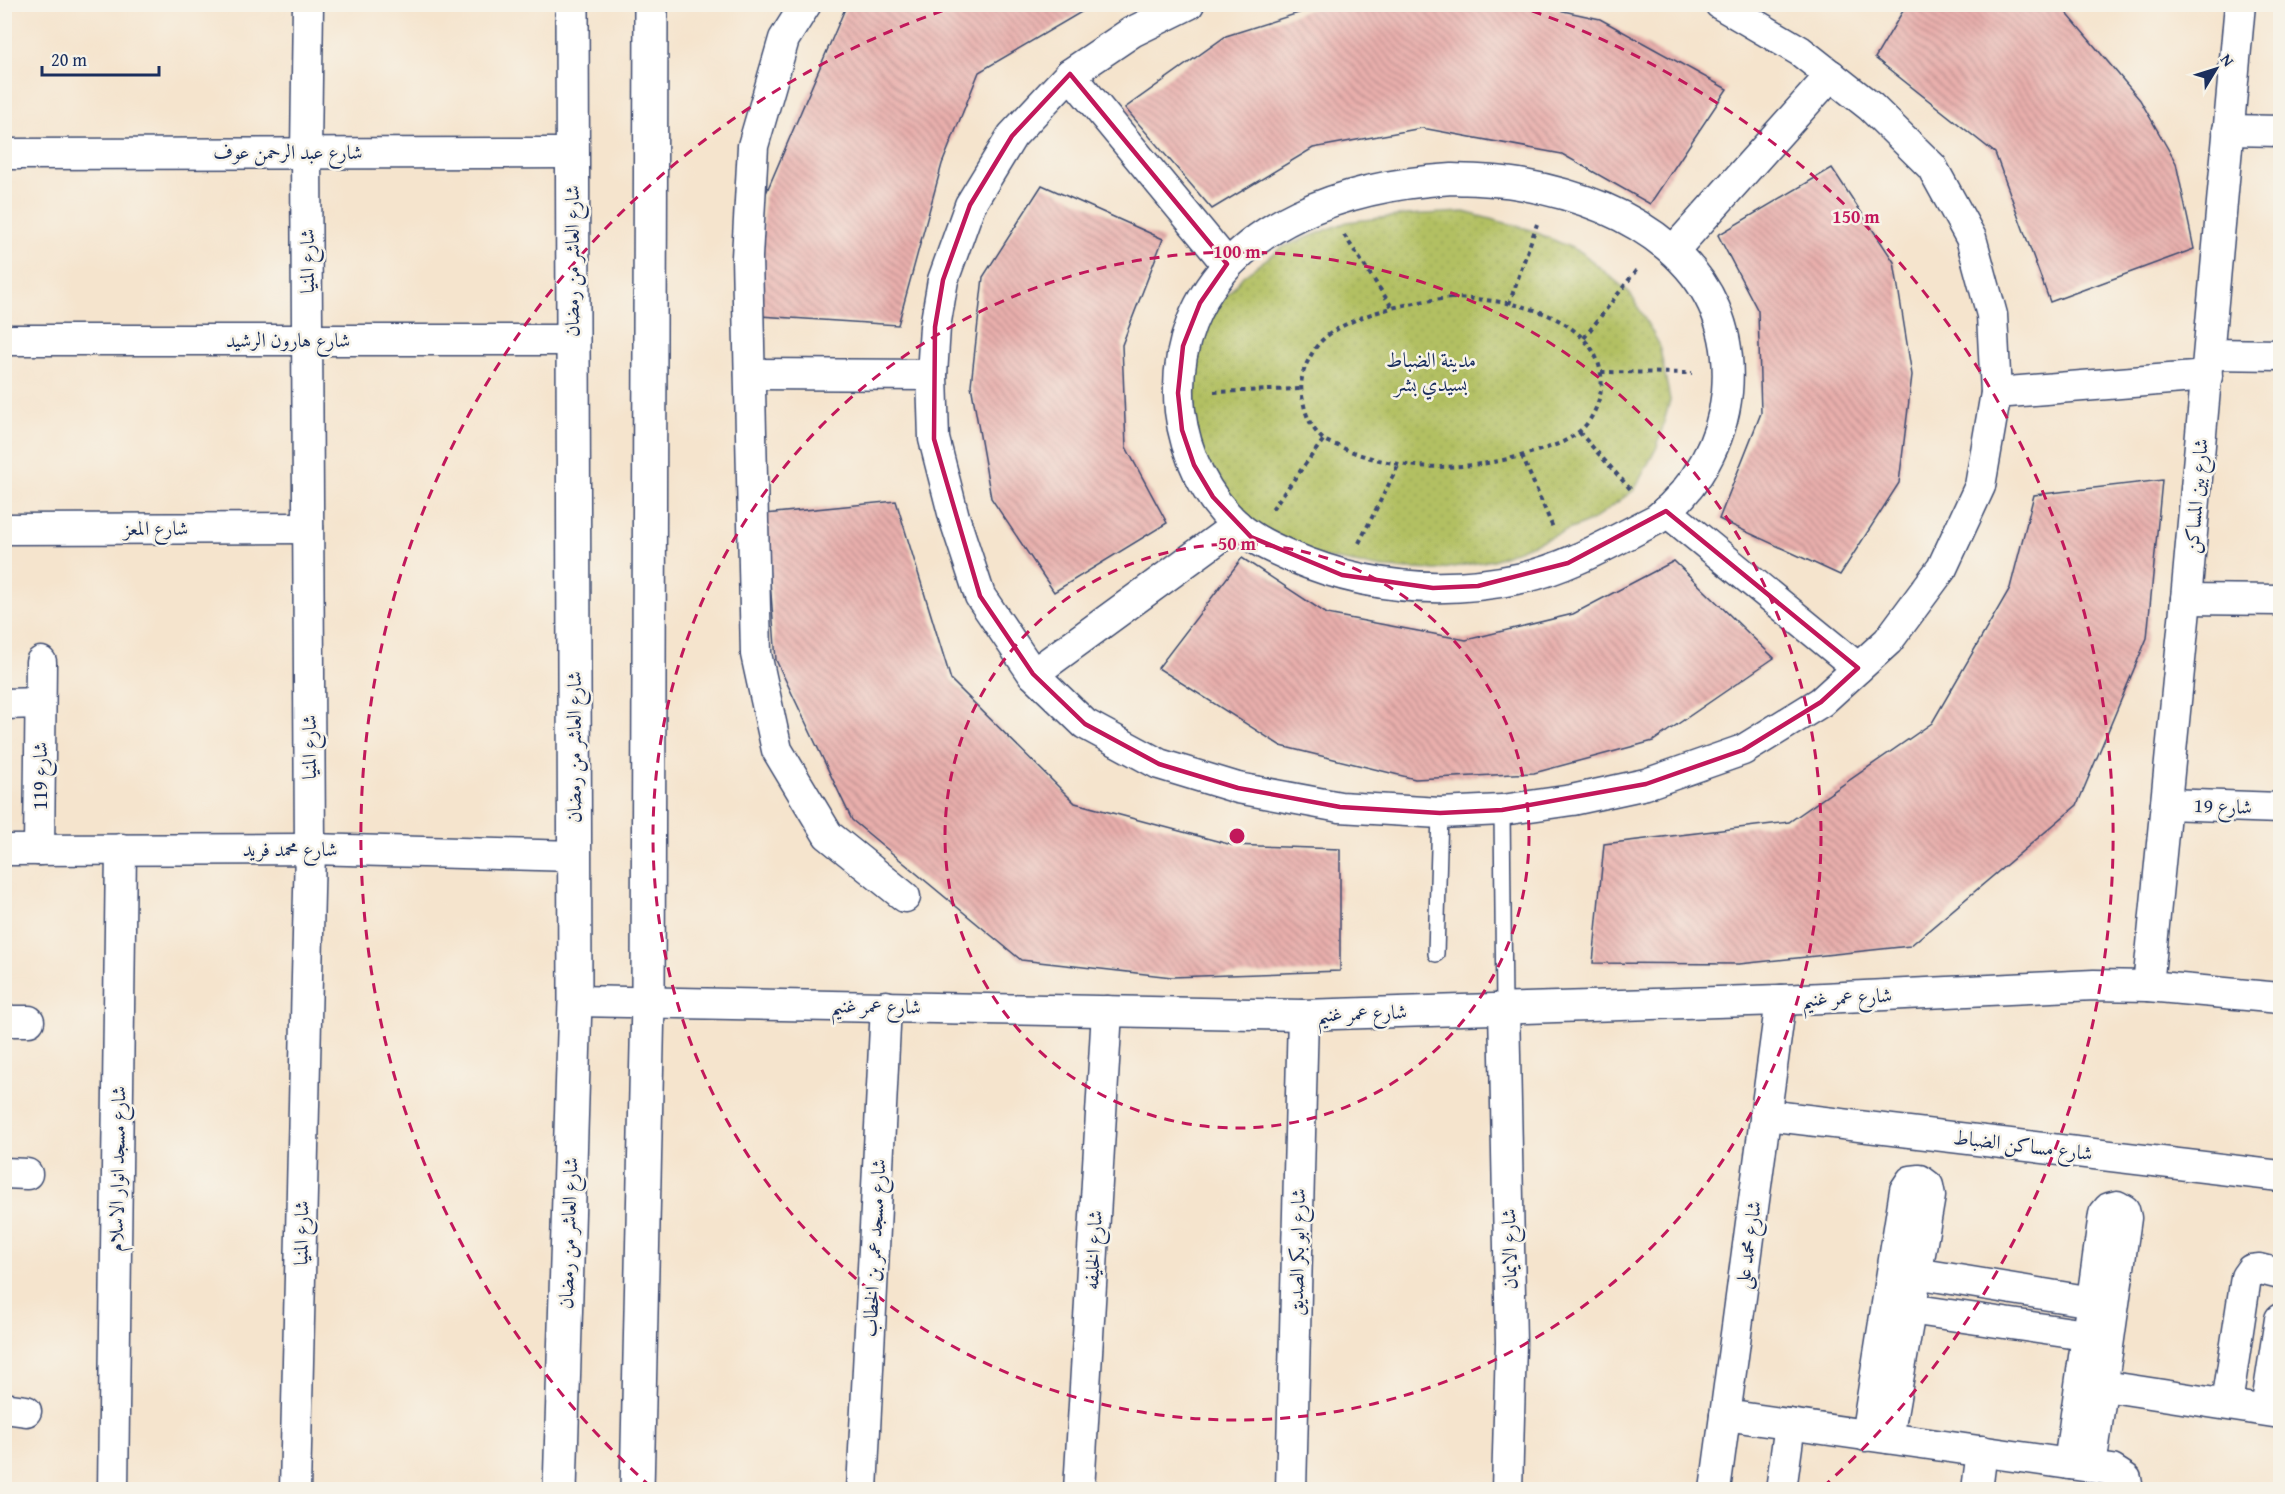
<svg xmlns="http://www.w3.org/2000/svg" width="2285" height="1494" font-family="'Gentium Book Plus',Amiri,serif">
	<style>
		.grass { fill: url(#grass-dots); stroke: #667860; stroke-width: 1.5 }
		.building { fill: url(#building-back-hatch) }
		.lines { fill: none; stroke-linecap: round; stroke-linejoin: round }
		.service-casing { stroke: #3c4a6f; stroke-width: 18 }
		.minor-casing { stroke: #3c4a6f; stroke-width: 33 }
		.tertiary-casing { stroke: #3c4a6f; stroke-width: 36 }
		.path { stroke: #3c4a6f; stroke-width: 4; stroke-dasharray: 4.5 4.5; stroke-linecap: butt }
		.service { stroke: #fff; stroke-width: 15 }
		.minor { stroke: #fff; stroke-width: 30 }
		.tertiary { stroke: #fff; stroke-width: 33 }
		.marked { fill: none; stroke: #c2185b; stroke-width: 4.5; stroke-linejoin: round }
		.ring { fill: none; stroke: #c2185b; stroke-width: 3; stroke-dasharray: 10 8 }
		.labels { text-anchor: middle; stroke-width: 5; stroke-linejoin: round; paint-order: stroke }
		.street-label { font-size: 20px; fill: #1b2f5e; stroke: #f7f3e8 }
		.neighbourhood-label { font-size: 21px; fill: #1b2f5e; stroke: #f7f3e8 }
		.centre { fill: #c2185b; stroke: #f7f3e8; stroke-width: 3 }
		.ring-label { font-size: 18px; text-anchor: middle; font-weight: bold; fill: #c2185b; stroke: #f7f3e8; stroke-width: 5; stroke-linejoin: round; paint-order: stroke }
	</style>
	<defs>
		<pattern id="grass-dots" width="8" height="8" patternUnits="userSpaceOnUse" patternTransform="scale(1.5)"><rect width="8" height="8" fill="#b2c062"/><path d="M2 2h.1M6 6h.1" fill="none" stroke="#98a558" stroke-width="1.8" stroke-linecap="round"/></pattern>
		<pattern id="building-back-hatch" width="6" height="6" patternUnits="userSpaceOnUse" patternTransform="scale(1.5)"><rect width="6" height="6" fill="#e9afac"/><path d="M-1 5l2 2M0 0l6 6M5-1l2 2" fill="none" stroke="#bc8f8f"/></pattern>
	</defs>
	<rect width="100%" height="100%" fill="#f7f3e8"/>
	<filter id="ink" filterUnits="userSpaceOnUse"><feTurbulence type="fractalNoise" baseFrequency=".0167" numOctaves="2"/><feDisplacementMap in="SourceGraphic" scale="12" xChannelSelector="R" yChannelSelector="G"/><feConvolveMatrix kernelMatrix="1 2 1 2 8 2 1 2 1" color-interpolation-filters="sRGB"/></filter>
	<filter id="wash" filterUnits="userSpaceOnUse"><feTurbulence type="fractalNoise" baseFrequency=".008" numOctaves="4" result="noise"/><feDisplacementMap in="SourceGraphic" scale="24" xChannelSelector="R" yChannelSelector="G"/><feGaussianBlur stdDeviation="1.35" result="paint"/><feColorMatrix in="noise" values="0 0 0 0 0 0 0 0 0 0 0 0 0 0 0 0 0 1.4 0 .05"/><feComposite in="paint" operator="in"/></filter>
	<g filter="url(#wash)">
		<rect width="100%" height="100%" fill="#f5e4cd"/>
		<path class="grass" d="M1464,212L1528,229L1581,252L1630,293L1659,344L1670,400L1657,447L1634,490L1593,520L1493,560L1437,570L1383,568L1326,558L1270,539L1198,469L1189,356L1212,314L1243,276L1283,247L1347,222L1406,215Z"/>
		<g id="blocks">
			<g class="building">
				<path d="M847,4H1095L979,72L942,164L898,325L760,316L764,198Z"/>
				<path d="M1327,4H1531L1600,19L1727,89L1650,204L1562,154L1422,128L1313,148L1212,209L1125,108L1226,36Z"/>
				<path d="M1907,4H2059L2140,100L2176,163L2194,249L2050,302L1995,153L1875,58Z"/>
				<path d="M1832,168L1894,262L1912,375L1899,483L1840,575L1719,519L1761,413L1758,311L1718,235Z"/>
				<path d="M1042,185L1163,239L1122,345L1126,447L1167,523L1054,592L991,498L971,385L983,277Z"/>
				<path d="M2162,480L2147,638L2077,805L1910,946L1739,964L1593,963L1604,844L1789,822L1932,723L2010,588L2034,495Z"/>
				<path d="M896,501L951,680L1075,803L1232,845L1340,849V971L1172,977L1021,960L852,820L776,660L765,514Z"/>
				<path d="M1242,558L1327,614L1466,640L1573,614L1674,561L1774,658L1653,741L1534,773L1415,779L1281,746L1158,668Z"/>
			</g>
		</g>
	</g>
	<g filter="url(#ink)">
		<use href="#blocks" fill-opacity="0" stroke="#3c4a6f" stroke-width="1.5"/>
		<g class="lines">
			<g class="service-casing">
				<g id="service">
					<path d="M1502,810L1504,1008"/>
					<path d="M1436,954L1440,813"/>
				</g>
			</g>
			<g class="minor-casing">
				<g id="minor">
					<path d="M806,4L784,39L753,146L747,257L756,654L777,750L828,835L905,897"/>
					<path d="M1189,4L1132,32L1070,74L1012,136L970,205L943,280L935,327L932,375L934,439L954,517L980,596L1033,674L1085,724L1159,764L1238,788L1340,807L1440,813L1502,810L1572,800L1646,784L1743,750L1821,702L1888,641L1942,568L1980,486L1996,393L1992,315L1971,238L1932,167L1871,107L1800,51L1720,4"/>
					<path d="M1070,74L1227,264"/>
					<path d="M2228,130L2280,131"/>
					<path d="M4,154L572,153"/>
					<path d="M1452,179C1474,180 1497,180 1519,184C1629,203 1738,264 1727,392C1722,442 1697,487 1657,519C1613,541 1570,567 1522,578C1443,595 1364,588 1290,556C1272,548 1254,540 1239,527C1206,498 1185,454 1180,411C1177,381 1180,352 1191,324C1231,221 1350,185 1452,179Z"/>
					<path d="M1674,250L1831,75"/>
					<path d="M4,340H572"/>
					<path d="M2209,354L2280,355"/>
					<path d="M750,374L932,375"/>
					<path d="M1996,393L2207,376"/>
					<path d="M1666,511L1858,668"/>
					<path d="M4,529L308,528"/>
					<path d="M2186,599L2280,600"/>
					<path d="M1033,674L1237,525"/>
					<path d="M4,704L40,703"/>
					<path d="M2166,804L2280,808"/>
					<path d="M4,850L310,849L575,856"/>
					<path d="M39,850L41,662"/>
					<path d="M2148,986L2186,599L2240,4"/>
					<path d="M575,1001L1303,1015L1781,1000L2094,985L2148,986L2280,998"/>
					<path d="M1504,1008L1511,1343L1507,1490"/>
					<path d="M4,1021H29"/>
					<path d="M1765,1115L2280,1176"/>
					<path d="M4,1173L27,1174"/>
					<path d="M1897,1270L2111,1305"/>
					<path d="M1889,1306L2106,1338"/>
					<path d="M2085,1383L2280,1413"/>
					<path d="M2227,1404L2246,1277L2251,1270L2260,1269L2280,1274"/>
					<path d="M4,1408L26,1411"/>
					<path d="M2266,1410L2280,1319"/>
					<path d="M1725,1415L2112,1470L2126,1479L2128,1490"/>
					<path d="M1866,1436L1905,1190L1911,1181L1920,1180L1928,1186L1930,1196L1888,1438"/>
					<path d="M2069,1464L2104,1214L2109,1208L2117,1206L2124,1210L2126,1218L2091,1467"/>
					<path d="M113,1490L121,849"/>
					<path d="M295,1490L310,849L306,152L308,4"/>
					<path d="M862,1490L886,1006"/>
					<path d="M1079,1490L1107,1011"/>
					<path d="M1291,1490L1303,1015"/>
					<path d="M1715,1490L1781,1000"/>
					<path d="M1781,1490L1790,1424"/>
					<path d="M1977,1490L1982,1451"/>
				</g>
			</g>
			<g class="tertiary-casing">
				<g id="tertiary">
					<path d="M560,1490L575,1001L572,4"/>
					<path d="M637,1490L648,1002L651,4"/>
				</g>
			</g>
			<g class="path">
				<path d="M1344,235L1392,307"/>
				<path d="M1451,298C1498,299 1560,306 1591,348C1600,361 1604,380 1600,395C1597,409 1589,425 1577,433C1566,442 1554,446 1540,450C1478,471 1402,475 1341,447C1336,445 1329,443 1324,440C1314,432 1306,417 1304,405C1298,382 1302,370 1314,350C1335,316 1414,301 1451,298Z"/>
				<path d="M1509,304L1537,224"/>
				<path d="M1584,338L1638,268"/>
				<path d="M1601,372L1692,373"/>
				<path d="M1214,392L1300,389"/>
				<path d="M1579,432L1633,492"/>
				<path d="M1522,456L1554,530"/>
				<path d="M1272,509L1324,439"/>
				<path d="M1359,543L1399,464"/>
			</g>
			<use href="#service" class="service"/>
			<use href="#minor" class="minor"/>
			<use href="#tertiary" class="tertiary"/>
		</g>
	</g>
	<path class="marked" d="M1070,74L1227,264L1200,303L1183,346L1178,393L1182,430L1194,465L1213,497L1251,537L1342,575L1433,588L1478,586L1568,563L1666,511L1858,668L1821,702L1743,750L1646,784L1502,810L1440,813L1340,807L1238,788L1159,764L1085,724L1033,674L980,596L934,439L935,327L943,280L970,205L1012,136Z"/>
	<g class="ring">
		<circle cx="1237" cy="836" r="292"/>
		<circle cx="1237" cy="836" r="584"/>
		<path d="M651 1487A876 876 0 0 1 959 5M1515 5A876 876 0 0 1 1823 1487"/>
	</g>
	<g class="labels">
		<g class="street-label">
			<text x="288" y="159">شارع عبد الرحمن عوف</text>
			<text transform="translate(307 261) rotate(-90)" y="7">شارع المنيا</text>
			<text transform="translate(572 261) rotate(-90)" y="7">شارع العاشر من رمضان</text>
			<text x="288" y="347">شارع هارون الرشيد</text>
			<text transform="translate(2196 496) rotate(-85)" y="7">شارع بين المساكن</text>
			<text x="156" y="535">شارع المعز</text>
			<text transform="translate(309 747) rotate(-90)" y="7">شارع المنيا</text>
			<text transform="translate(574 747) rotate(-90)" y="7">شارع العاشر من رمضان</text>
			<text transform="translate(40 776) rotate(-90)" y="7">شارع 119</text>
			<text transform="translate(2223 806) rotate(2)" y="7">شارع 19</text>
			<text x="290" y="856">شارع محمد فريد</text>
			<text transform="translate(1847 997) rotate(-3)" y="7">شارع عمر غنيم</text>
			<text transform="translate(876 1006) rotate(1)" y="7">شارع عمر غنيم</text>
			<text transform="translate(1362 1013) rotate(-2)" y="7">شارع عمر غنيم</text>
			<text transform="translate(2023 1145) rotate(7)" y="7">شارع مساكن الضباط</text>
			<text transform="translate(117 1169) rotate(-89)" y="7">شارع مسجد انوار الاسلام</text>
			<text transform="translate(301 1233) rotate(-89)" y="7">شارع المنيا</text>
			<text transform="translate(568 1233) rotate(-88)" y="7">شارع العاشر من رمضان</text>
			<text transform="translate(1748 1245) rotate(-82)" y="7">شارع محمد على</text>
			<text transform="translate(874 1248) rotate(-87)" y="7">شارع مسجد عمر بن الخطاب</text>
			<text transform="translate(1509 1249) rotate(-91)" y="7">شارع الايمان</text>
			<text transform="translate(1093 1250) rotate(-87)" y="7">شارع الخليفه</text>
			<text transform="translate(1297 1252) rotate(-89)" y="7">شارع ابو بكر الصديق</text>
		</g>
		<g class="neighbourhood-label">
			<text x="1431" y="367">مدينة الضباط<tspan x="1431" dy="24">بسيدي بشر</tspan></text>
		</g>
	</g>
	<circle cx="1237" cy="836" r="9" class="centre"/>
	<g class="ring-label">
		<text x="1856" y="223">150 m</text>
		<text x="1237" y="258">100 m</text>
		<text x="1237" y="550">50 m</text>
	</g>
	<rect width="2285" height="1494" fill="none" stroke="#f7f3e8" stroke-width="24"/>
	<g transform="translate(2216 69) rotate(52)" stroke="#f7f3e8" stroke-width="4.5" paint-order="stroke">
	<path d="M0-4.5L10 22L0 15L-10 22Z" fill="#1b2f5e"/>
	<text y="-9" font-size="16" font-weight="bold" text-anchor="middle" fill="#1b2f5e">N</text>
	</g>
	<path d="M42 66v9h117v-9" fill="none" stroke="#1b2f5e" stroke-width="3"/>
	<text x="51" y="66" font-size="18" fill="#1b2f5e" stroke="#f7f3e8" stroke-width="4.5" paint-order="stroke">20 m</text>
</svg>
